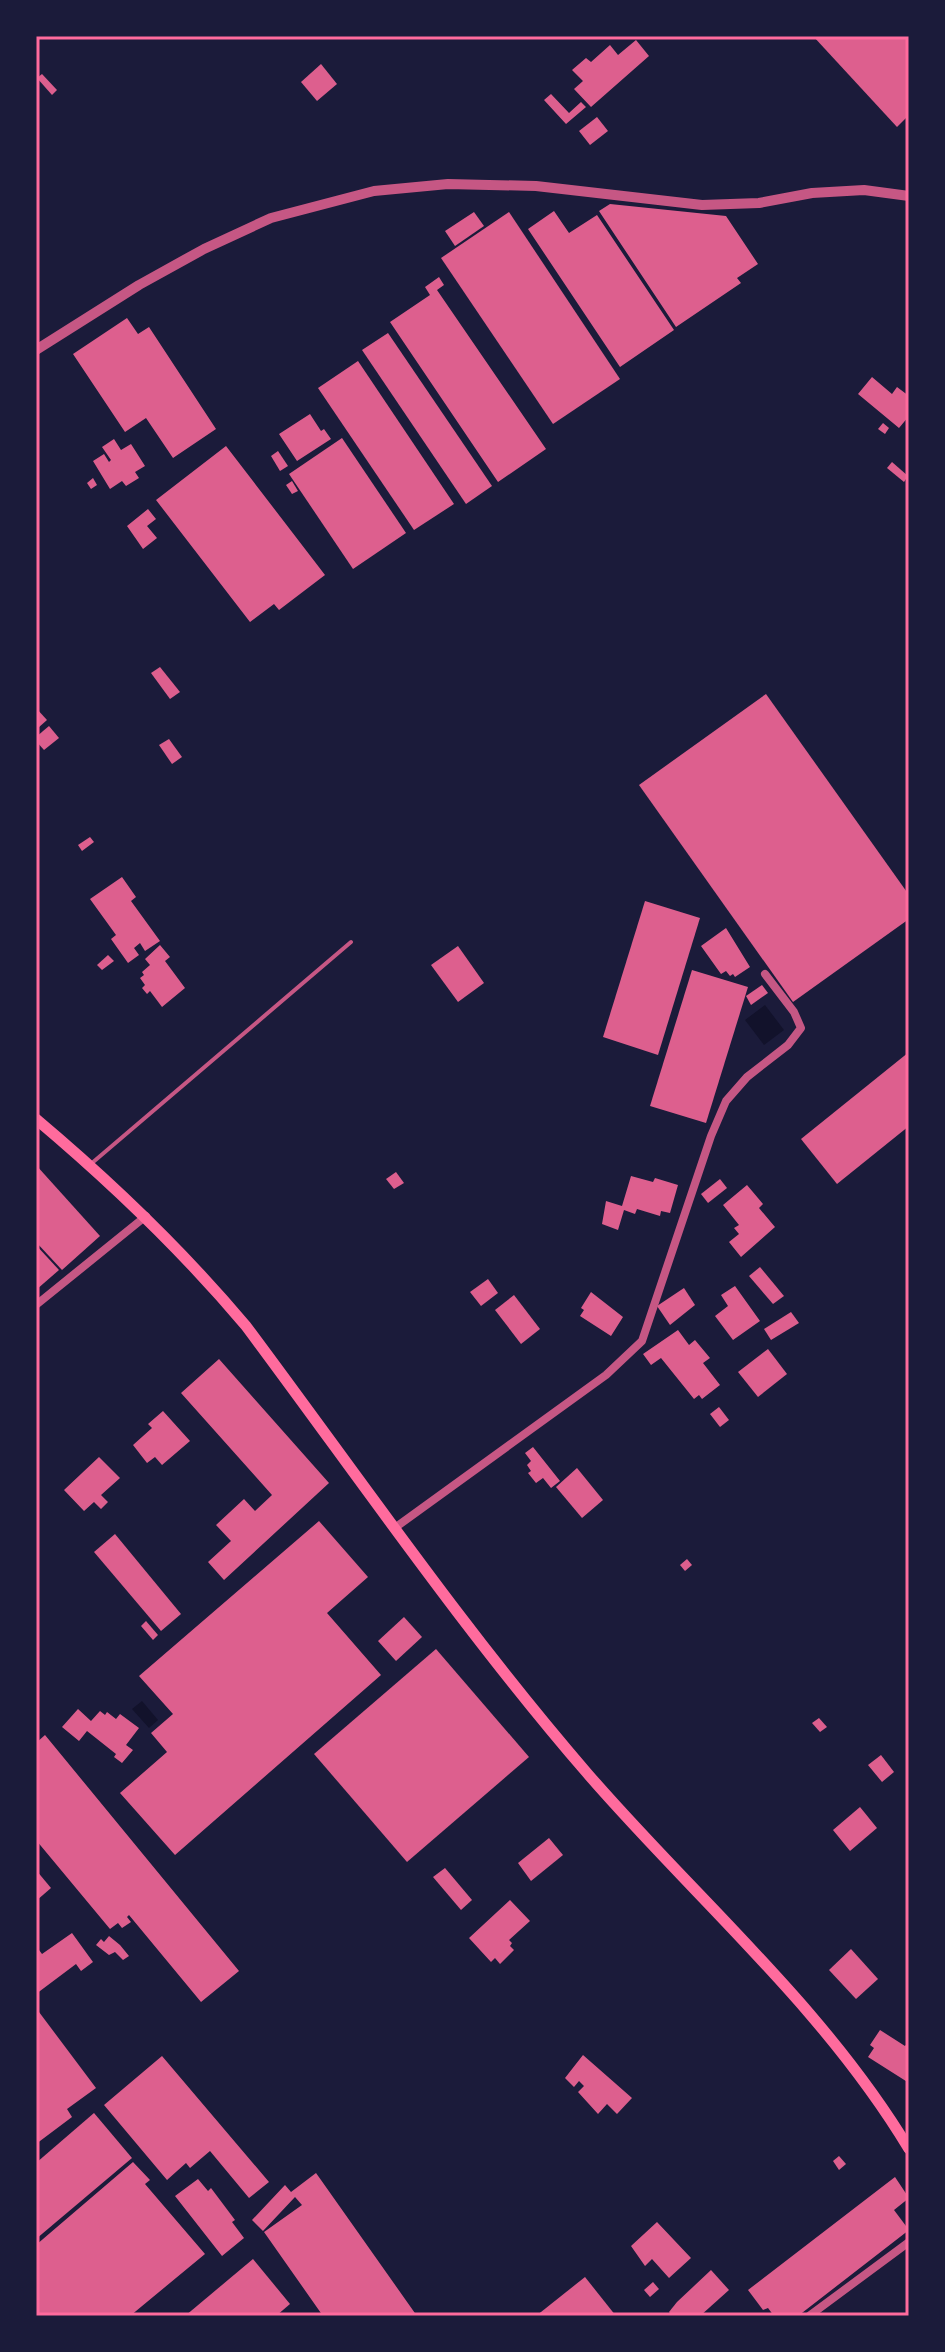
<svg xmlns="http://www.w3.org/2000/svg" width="945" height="2352" font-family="'PT Sans Narrow',sans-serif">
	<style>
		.water { fill: #12122b }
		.building { fill: #dd5f8e }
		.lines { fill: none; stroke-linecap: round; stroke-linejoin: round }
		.service { stroke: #c65784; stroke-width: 4 }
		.minor { stroke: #c65784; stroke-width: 8 }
		.tertiary { stroke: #c65784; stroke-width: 10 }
		.secondary { stroke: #ff6b9d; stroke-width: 11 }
		.neatline { fill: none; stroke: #ff6b9d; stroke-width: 3 }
	</style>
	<rect width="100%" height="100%" fill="#1b1b3a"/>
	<g class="water">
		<path d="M765,1005L784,1030L764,1045L745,1020Z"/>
		<path d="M142,1701L158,1720L149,1728L132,1709Z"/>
	</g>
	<g class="building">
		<path d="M813,36H909V115L897,127Z"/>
		<path d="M636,40L649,56L591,107L574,89L583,81L572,70L586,58L591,62L610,45L618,55Z"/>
		<path d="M321,64L337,84L317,101L301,82Z"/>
		<path d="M42,74L57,90L52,95L37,78Z"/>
		<path d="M551,94L569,113L581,102L586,107L566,124L544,100Z"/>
		<path d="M597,117L608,131L590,145L579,131Z"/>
		<path d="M610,204L726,216L758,264L737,278L741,283L676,327L599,211Z"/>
		<path d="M554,211L569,233L597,215L674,330L620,367L528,229Z"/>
		<path d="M474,212L484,226L455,246L445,231Z"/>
		<path d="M509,212L620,379L553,424L441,258Z"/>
		<path d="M439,277L444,285L437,290L546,449L498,482L390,322L430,295L425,287Z"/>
		<path d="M127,318L138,334L149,327L216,429L173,458L146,418L125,432L73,354Z"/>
		<path d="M388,333L492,486L466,504L362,350Z"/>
		<path d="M358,361L454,504L414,530L318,388Z"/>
		<path d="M872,377L892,394L897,387L909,396V416L899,428L858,394Z"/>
		<path d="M310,414L321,431L324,429L331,439L297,461L279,434Z"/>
		<path d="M883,423L889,428L885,434L878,429Z"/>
		<path d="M342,438L406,533L353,569L289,474Z"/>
		<path d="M114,439L121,450L131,444L145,466L135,472L139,478L126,486L122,481L110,489L93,461L104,454L109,462L111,460L102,447Z"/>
		<path d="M226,446L325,575L279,610L274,604L250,622L156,500Z"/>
		<path d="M278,451L288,466L280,471L271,456Z"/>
		<path d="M892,462L908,476L904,482L887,468Z"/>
		<path d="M93,478L97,485L91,489L87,483Z"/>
		<path d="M292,481L298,491L292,494L286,485Z"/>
		<path d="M148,509L156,519L147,526L157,538L143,549L127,526Z"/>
		<path d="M160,667L180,692L170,699L151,673Z"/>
		<path d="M766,694L909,895V919L793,1002L639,785Z"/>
		<path d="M36,708L47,720L38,728L36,725Z"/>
		<path d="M49,726L59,738L44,750L36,741V737Z"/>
		<path d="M169,739L182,757L172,764L159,745Z"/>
		<path d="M90,837L94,842L82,851L78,845Z"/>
		<path d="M122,877L136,897L131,901L160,941L145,951L140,943L134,948L139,955L128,963L111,939L116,935L90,899Z"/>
		<path d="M645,901L700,918L658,1055L603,1037Z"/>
		<path d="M726,928L750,967L735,977L733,974L730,976L726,971L721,974L701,946Z"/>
		<path d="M160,945L170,957L165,961L185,988L162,1007L150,991L147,994L142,988L145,985L140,978L144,975L142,972L150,965L145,959Z"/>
		<path d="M458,946L484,983L458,1002L431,965Z"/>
		<path d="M108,955L114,961L102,970L97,965Z"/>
		<path d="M692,970L748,987L706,1123L650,1106Z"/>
		<path d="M762,985L768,993L751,1005L746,996Z"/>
		<path d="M909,1052V1126L837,1184L801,1139Z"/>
		<path d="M36,1165L100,1236L62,1270L36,1242Z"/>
		<path d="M396,1172L404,1183L394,1189L386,1179Z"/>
		<path d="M631,1176L653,1182L655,1178L678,1185L670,1213L661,1211L660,1216L637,1209L635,1214L624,1210L618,1230L602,1224L606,1201L622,1206Z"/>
		<path d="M720,1179L727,1188L708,1203L701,1194Z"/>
		<path d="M747,1185L763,1204L759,1208L775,1227L741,1257L729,1242L739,1234L734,1228L739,1225L723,1205Z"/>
		<path d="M36,1245L59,1270L36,1290Z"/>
		<path d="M760,1267L784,1296L773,1304L749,1276Z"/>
		<path d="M488,1279L498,1293L481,1306L470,1292Z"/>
		<path d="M735,1286L760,1321L733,1340L715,1316L728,1306L721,1295Z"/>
		<path d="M684,1288L695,1305L670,1325L657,1306Z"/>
		<path d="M591,1292L623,1317L611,1336L580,1316L584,1310L581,1308Z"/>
		<path d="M514,1295L540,1329L521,1344L495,1310Z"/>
		<path d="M791,1312L799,1323L771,1340L764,1329Z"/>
		<path d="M678,1330L689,1345L695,1340L710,1358L703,1363L720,1385L702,1399L699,1395L694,1399L661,1358L651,1365L643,1354Z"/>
		<path d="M768,1349L787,1374L758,1397L738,1372Z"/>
		<path d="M219,1359L329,1483L224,1580L208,1562L231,1541L216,1525L244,1499L255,1511L272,1495L181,1393Z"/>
		<path d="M719,1407L729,1420L720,1427L710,1414Z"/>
		<path d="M163,1411L190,1441L162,1465L155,1457L147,1463L133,1445L152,1428L148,1424Z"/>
		<path d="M533,1447L560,1481L551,1488L543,1478L536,1483L528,1473L531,1471L527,1465L531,1461L525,1453Z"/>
		<path d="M99,1457L120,1478L101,1495L108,1502L101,1509L94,1502L84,1511L64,1490Z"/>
		<path d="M577,1468L603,1500L582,1518L556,1487Z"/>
		<path d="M319,1521L368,1577L327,1613L381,1675L175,1855L120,1793L167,1752L151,1733L173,1714L139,1676Z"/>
		<path d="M115,1534L181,1614L161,1631L94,1552Z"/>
		<path d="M687,1559L692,1565L685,1571L680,1565Z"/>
		<path d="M404,1617L422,1637L396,1661L378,1641Z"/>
		<path d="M146,1621L158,1635L153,1640L141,1626Z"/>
		<path d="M436,1649L529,1757L407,1862L314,1754Z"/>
		<path d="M78,1709L91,1721L100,1711L105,1715L107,1712L116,1719L120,1714L139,1728L126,1745L133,1750L122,1763L114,1757L116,1754L87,1731L79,1741L62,1727Z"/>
		<path d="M819,1718L827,1727L820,1732L812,1723Z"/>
		<path d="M45,1735L239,1971L201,2002L129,1915L127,1917L131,1922L122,1928L118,1923L110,1929L36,1840V1743Z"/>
		<path d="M881,1755L894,1772L882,1782L868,1765Z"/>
		<path d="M860,1807L877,1828L850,1851L833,1830Z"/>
		<path d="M549,1838L563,1855L531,1881L518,1863Z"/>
		<path d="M445,1868L472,1900L461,1910L433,1877Z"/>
		<path d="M36,1870L51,1888L36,1901Z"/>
		<path d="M510,1900L530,1921L509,1940L512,1943L510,1946L514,1950L500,1964L495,1958L491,1962L469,1938Z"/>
		<path d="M72,1933L93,1962L81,1971L76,1964L36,1994V1946L42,1954Z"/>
		<path d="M109,1936L120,1945L129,1956L123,1960L115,1952L109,1955L96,1945L101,1939L104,1942Z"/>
		<path d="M851,1949L878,1979L856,1999L829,1970Z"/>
		<path d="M36,2008L96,2088L67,2109L72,2117L36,2144Z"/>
		<path d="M880,2030L905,2046L909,2041V2083L868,2057L874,2048L870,2045Z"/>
		<path d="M583,2055L632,2098L617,2114L607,2104L598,2114L578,2092L584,2086L579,2081L574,2087L565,2078Z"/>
		<path d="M162,2056L269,2182L249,2198L210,2151L190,2168L186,2163L167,2180L104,2105Z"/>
		<path d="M94,2113L132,2158L36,2239V2163Z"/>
		<path d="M839,2156L846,2164L839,2170L833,2161Z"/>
		<path d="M133,2162L150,2180L145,2184L205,2254L130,2316H36V2245Z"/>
		<path d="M316,2173L321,2180L417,2316H323L264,2232L302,2205L295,2197L263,2231L252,2220L285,2185L291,2192Z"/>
		<path d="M895,2177L909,2198L894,2210L909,2230L798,2316H774L768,2308L763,2310L748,2290Z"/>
		<path d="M198,2179L208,2191L211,2188L235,2220L232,2222L244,2238L222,2256L175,2196Z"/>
		<path d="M657,2222L691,2258L669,2278L652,2259L645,2266L631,2246Z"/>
		<path d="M253,2259L290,2304L276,2316H185Z"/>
		<path d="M711,2270L729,2290L700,2316H672L669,2312L677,2302Z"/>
		<path d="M585,2277L616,2316H536Z"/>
		<path d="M653,2282L659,2289L650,2297L644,2290Z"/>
	</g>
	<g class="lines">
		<path class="service" d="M92,1163L351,942"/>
		<g class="minor">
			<path d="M36,1305L146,1216"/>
			<path d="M396,1527L606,1375L642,1341L711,1136L726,1101L747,1077L788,1045L801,1028L794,1012L765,974"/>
			<path d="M809,2316L909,2242"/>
		</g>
		<path class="tertiary" d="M36,350L139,285L204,249L271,218L374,191L448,184L536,186L702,205L759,203L812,193L864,190L909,196"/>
		<path class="secondary" d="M36,1119C112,1183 182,1250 246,1326C358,1476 465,1632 587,1773C695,1898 823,2006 909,2149"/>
	</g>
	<rect width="945" height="2352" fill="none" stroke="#1b1b3a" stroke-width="76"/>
	<rect x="38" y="38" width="869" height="2276" class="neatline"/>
</svg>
